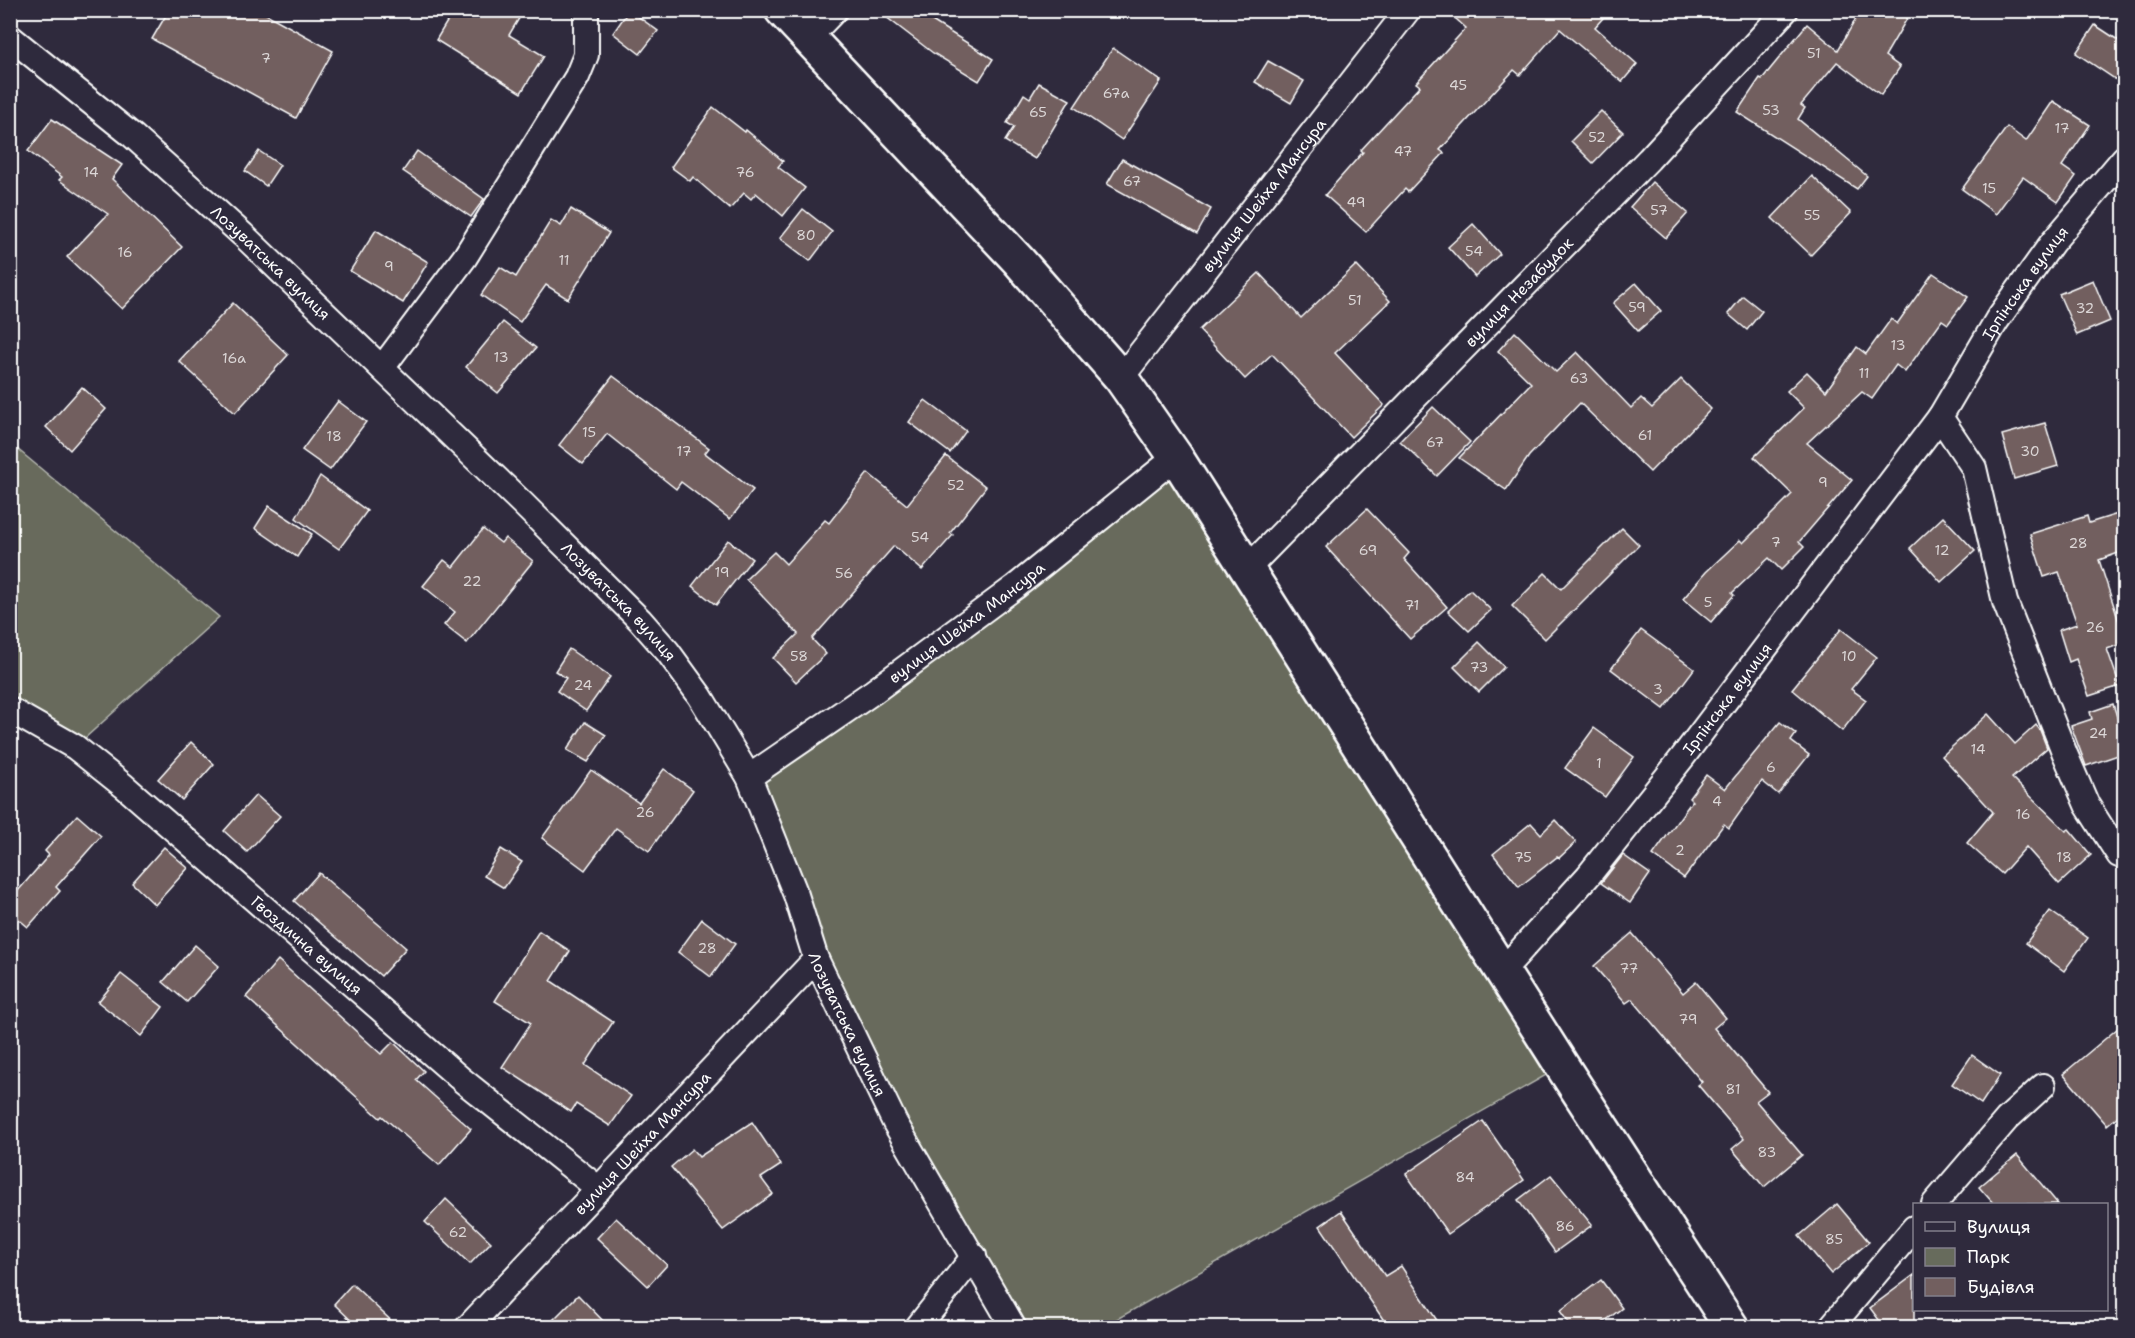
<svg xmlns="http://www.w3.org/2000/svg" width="2135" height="1338" font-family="'Shantell Sans',sans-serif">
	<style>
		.green { fill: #676b5c; stroke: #b3b5ae; stroke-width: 1.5 }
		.building { fill: #725f5f; stroke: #fff; stroke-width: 1.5 }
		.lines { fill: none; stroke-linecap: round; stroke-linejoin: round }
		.minor-casing { stroke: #fff; stroke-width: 28 }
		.primary-casing { stroke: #fff; stroke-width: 38 }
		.minor { stroke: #2f2a3d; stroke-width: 24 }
		.primary { stroke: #2f2a3d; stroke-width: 33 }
		.labels { text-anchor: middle; stroke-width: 4.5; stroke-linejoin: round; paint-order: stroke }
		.number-label { font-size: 14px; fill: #dcd7d7 }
		.street-label { font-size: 16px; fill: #fff; stroke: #2f2a3d }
	</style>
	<rect width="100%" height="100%" fill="#2f2a3d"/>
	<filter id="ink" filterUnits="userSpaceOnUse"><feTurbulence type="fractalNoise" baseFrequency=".0167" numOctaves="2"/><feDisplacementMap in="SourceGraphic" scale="12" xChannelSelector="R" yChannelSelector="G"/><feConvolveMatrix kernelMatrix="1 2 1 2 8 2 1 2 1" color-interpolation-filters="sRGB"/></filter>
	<g filter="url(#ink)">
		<g class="green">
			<path d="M10,443L219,617L75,747L11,710Z"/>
			<path d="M1176,457L1562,1066L1103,1327H1014L895,1123L749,777Z"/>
		</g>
		<g class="building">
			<path d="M169,10H259L333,51L296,118L152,39Z"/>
			<path d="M454,10H524L509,35L544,56L521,93L436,40Z"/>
			<path d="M629,10L658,31L640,54L613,33Z"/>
			<path d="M877,10H941L932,21L993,59L979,81L933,53Z"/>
			<path d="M1446,10H1610L1595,27L1637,64L1622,82L1560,29L1520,75L1514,70L1440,150L1444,153L1408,192L1405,189L1366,232L1325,195L1363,152L1361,150L1420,86L1416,83L1466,28Z"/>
			<path d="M1861,10H1912L1885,56L1900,67L1881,95L1837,62L1801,105L1805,108L1798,119L1867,176L1857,189L1737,112L1760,78L1762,79L1807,24L1838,50Z"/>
			<path d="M2095,25L2124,44V85L2076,53Z"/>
			<path d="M1113,48L1161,81L1122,140L1074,107Z"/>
			<path d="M1268,61L1304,81L1291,103L1255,82Z"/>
			<path d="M1039,83L1070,100L1035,159L1005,141L1014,127L1007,123L1024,94L1030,98Z"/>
			<path d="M2053,101L2090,125L2062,166L2076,176L2058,202L2023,177L1996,214L1962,189L2007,127L2026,141Z"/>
			<path d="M713,107L745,132L746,130L783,161L778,167L805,188L783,216L756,193L751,199L744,193L730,209L693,177L690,181L671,167Z"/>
			<path d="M1601,111L1623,132L1593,163L1571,141Z"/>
			<path d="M52,119L122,165L112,179L182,247L122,309L67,257L108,214L59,180L62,177L28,151Z"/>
			<path d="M259,151L280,165L266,186L245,171Z"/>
			<path d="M417,151L484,199L471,217L403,171Z"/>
			<path d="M1122,159L1211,209L1197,234L1107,184Z"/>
			<path d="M1812,176L1851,213L1811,255L1772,218Z"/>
			<path d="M1652,182L1688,213L1666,238L1630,207Z"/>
			<path d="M571,209L609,233L568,299L546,285L520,322L481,295L500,267L516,277L551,220L561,226Z"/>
			<path d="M803,209L832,232L810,261L780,238Z"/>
			<path d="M1473,224L1500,254L1475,277L1448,247Z"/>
			<path d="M376,230L428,262L403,303L350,271Z"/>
			<path d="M1356,265L1390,301L1335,353L1384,405L1351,437L1272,354L1245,379L1199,330L1259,273L1301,318Z"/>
			<path d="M1933,273L1968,297L1948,324L1942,320L1905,372L1896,365L1872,399L1862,392L1807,443L1852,480L1799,542L1804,547L1781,570L1769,558L1732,593L1734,595L1711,622L1683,599L1706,572L1740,540L1743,543L1792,494L1754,457L1804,408L1787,391L1807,372L1826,391L1857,347L1866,354L1891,319L1897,324Z"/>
			<path d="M2093,280L2110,321L2077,335L2059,294Z"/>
			<path d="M1636,283L1661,311L1638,331L1613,303Z"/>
			<path d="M1743,296L1762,311L1747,330L1728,314Z"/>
			<path d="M233,303L288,355L235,413L179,361Z"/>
			<path d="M503,322L536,348L498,393L466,367Z"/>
			<path d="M1515,332L1556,372L1577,352L1631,408L1641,398L1652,408L1681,379L1711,409L1650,472L1580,403L1529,456L1506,490L1459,458L1531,383L1498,351Z"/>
			<path d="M613,376L709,448L705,453L753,490L730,519L681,482L676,489L607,434L583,464L559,445Z"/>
			<path d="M82,387L106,409L70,450L46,427Z"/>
			<path d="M925,400L966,431L950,453L909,422Z"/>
			<path d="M338,401L366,422L330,470L302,450Z"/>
			<path d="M1433,407L1470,442L1437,476L1400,441Z"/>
			<path d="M2045,423L2058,466L2014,479L2002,435Z"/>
			<path d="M946,456L986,487L950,533L953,535L922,570L894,546L812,639L826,654L796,682L773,658L798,634L746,579L774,552L786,564L825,520L829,523L868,473L907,505Z"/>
			<path d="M320,476L367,511L339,549L296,518Z"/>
			<path d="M269,506L312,534L297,557L255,528Z"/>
			<path d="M1367,509L1409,553L1404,559L1447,607L1410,639L1326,547Z"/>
			<path d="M2124,512V551L2099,560L2124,637V643L2107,649L2120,686L2089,696L2076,659L2069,662L2059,630L2077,624L2059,572L2044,577L2030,534L2087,516L2089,523Z"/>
			<path d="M1943,517L1975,551L1941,582L1910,548Z"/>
			<path d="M1622,528L1639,545L1545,639L1512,606L1545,573L1561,589Z"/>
			<path d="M483,529L501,543L505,538L533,561L467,643L444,625L455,612L423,586L444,560L453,567Z"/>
			<path d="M728,540L752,559L716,605L692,586Z"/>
			<path d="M1470,590L1491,610L1469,631L1448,611Z"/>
			<path d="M1841,629L1877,657L1851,689L1866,700L1842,731L1792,689Z"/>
			<path d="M1641,630L1694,669L1664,709L1611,669Z"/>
			<path d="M1479,642L1504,667L1479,692L1454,667Z"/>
			<path d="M569,649L610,677L586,711L557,691L566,678L555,671Z"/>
			<path d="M2113,704L2124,739V753L2086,766L2071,726L2092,719L2090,712Z"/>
			<path d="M1988,714L2015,744L2036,725L2040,730L2047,748L2012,778L2066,831L2069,829L2091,855L2059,884L2026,847L2002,874L1967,843L1993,812L1942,756Z"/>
			<path d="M585,722L606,735L588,762L567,750Z"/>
			<path d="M1780,722L1796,734L1791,741L1809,755L1778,794L1762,781L1729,828L1724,824L1684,878L1653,855L1692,801L1689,798L1706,775L1725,789Z"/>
			<path d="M1594,728L1634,757L1605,797L1565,768Z"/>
			<path d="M191,742L214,764L182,800L158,779Z"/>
			<path d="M664,769L693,790L649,851L616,828L585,870L542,838L591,770L639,803Z"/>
			<path d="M256,795L280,816L247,852L224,831Z"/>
			<path d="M77,815L101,836L56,887L60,891L28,927L10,912V900L49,855L45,851Z"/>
			<path d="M1555,820L1576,842L1559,858L1557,857L1519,887L1493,854L1531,823L1541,834Z"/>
			<path d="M164,847L188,868L155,905L132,883Z"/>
			<path d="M501,849L522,862L504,888L484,876Z"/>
			<path d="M1623,855L1650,874L1630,903L1601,883Z"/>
			<path d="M319,873L406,948L381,976L294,901Z"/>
			<path d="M2050,911L2088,938L2064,971L2026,943Z"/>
			<path d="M702,919L735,944L711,977L678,952Z"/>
			<path d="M539,931L570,951L551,981L613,1022L585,1065L631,1096L610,1126L576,1104L571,1112L502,1067L531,1023L495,1001Z"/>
			<path d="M1632,933L1683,993L1696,982L1726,1018L1714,1028L1768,1092L1756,1101L1802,1155L1764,1187L1732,1149L1744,1139L1698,1085L1702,1082L1632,999L1626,1003L1594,966Z"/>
			<path d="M195,945L219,966L187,1002L163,982Z"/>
			<path d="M278,960L381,1054L393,1042L424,1071L416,1080L471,1129L439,1165L382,1116L380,1118L246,997Z"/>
			<path d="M121,974L163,1007L141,1036L98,1002Z"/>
			<path d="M2124,1023V1111L2107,1125L2063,1074Z"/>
			<path d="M1972,1055L2000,1075L1981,1104L1952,1084Z"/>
			<path d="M1483,1121L1524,1180L1448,1234L1406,1174Z"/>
			<path d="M752,1122L781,1165L761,1178L773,1194L723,1230L671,1167L692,1149L699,1157Z"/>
			<path d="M2017,1155L2058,1204H1994L1979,1187Z"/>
			<path d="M1551,1175L1592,1225L1555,1252L1518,1200Z"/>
			<path d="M446,1199L491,1242L470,1264L425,1222Z"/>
			<path d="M1837,1204L1869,1242L1831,1274L1799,1236Z"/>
			<path d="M1341,1211L1385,1276L1401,1266L1442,1328H1389L1320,1226Z"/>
			<path d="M616,1218L667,1265L648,1286L597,1238Z"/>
			<path d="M1914,1275V1328H1885L1870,1308Z"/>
			<path d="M1601,1280L1622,1308L1596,1328H1572L1560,1311Z"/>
			<path d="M352,1284L399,1328H359L334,1304Z"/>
			<path d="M578,1295L610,1328H545Z"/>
		</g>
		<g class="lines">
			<g class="minor-casing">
				<g id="minor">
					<path id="s1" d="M10,37L133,136L243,235L522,503L640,620L668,652L700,696L749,777L796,895L816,959L895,1123L1014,1328"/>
					<path d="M807,39L835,10"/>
					<path d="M382,368L465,257L577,77L586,55V10"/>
					<path id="s2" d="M1121,378L1408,10"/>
					<path d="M1940,417L1974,468L2005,602L2065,754L2087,805L2119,855"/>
					<path id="s3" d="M1247,569L1649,159L1786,10"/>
					<path id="s4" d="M10,710L75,747L124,786L462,1080L599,1189"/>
					<path id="s5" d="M749,777L873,692L1015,587L1176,457"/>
					<path id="s6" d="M1503,970L1588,876L1682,758L1940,417L1997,320L2052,243L2124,158"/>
					<path d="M1934,1204L2007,1119L2043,1086"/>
					<path id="s7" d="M467,1328L816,959"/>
					<path d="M917,1328L974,1256"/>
					<path d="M1830,1328L1914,1228"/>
				</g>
			</g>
			<g class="primary-casing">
				<path id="primary" d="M782,10L1018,260L1121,378L1176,457L1562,1066L1732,1328"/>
			</g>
			<use href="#minor" class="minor"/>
			<use href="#primary" class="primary"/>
		</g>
	</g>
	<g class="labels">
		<g class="number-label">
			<text x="1814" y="58">51</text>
			<text x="266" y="63">7</text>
			<text x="1458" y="90">45</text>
			<text x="1116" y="98">67а</text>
			<text x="1771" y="115">53</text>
			<text x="1038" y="117">65</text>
			<text x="2062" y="133">17</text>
			<text x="1597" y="142">52</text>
			<text x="1403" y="156">47</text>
			<text x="91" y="177">14</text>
			<text x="745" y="177">76</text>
			<text x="1132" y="186">67</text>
			<text x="1989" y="193">15</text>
			<text x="1356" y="207">49</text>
			<text x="1659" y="215">57</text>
			<text x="1812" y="220">55</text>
			<text x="806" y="240">80</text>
			<text x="1474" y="256">54</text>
			<text x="125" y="257">16</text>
			<text x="564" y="265">11</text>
			<text x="389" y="271">9</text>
			<text x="1355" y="305">51</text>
			<text x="1637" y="312">59</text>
			<text x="2085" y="313">32</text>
			<text x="1898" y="350">13</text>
			<text x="501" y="362">13</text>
			<text x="234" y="363">16а</text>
			<text x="1864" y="378">11</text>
			<text x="1579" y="383">63</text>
			<text x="589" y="437">15</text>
			<text x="1645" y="440">61</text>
			<text x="334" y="441">18</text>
			<text x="1435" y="447">67</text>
			<text x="684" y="456">17</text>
			<text x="2030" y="456">30</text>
			<text x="1823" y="487">9</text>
			<text x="956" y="490">52</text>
			<text x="920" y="542">54</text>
			<text x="1776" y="547">7</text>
			<text x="2078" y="548">28</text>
			<text x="1368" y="555">69</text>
			<text x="1942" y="555">12</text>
			<text x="722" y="577">19</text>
			<text x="844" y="578">56</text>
			<text x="472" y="586">22</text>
			<text x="1708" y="607">5</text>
			<text x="1412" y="610">71</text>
			<text x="2095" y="632">26</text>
			<text x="799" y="661">58</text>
			<text x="1849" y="661">10</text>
			<text x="1479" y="672">73</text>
			<text x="583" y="690">24</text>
			<text x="1658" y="694">3</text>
			<text x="2098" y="738">24</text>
			<text x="1978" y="754">14</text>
			<text x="1599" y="768">1</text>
			<text x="1771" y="772">6</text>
			<text x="1717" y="806">4</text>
			<text x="645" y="817">26</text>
			<text x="2023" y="819">16</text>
			<text x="1680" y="855">2</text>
			<text x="1523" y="862">75</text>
			<text x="2064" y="862">18</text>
			<text x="707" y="953">28</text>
			<text x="1629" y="973">77</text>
			<text x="1688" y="1024">79</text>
			<text x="1733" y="1094">81</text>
			<text x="1767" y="1157">83</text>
			<text x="1465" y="1182">84</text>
			<text x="1565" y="1231">86</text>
			<text x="458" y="1237">62</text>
			<text x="1834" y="1244">85</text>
		</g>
		<g class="street-label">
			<text dy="6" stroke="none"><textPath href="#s2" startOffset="232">вулиця Шейха Мансура</textPath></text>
			<text dy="6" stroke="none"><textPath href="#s1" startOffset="345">Лозуватська вулиця</textPath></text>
			<text dy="6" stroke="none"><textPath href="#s6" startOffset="864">Ірпінська вулиця</textPath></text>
			<text dy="6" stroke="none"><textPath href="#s3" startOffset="388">вулиця Незабудок</textPath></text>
			<text dy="6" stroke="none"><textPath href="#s1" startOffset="831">Лозуватська вулиця</textPath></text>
			<text dy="6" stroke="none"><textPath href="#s5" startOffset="267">вулиця Шейха Мансура</textPath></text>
			<text dy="6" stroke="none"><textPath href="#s6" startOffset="352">Ірпінська вулиця</textPath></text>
			<text dy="6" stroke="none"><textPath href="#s4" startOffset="380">Гвоздична вулиця</textPath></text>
			<text dy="6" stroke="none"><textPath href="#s1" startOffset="1317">Лозуватська вулиця</textPath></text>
			<text dy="6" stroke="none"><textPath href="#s7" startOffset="255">вулиця Шейха Мансура</textPath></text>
		</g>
	</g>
	<rect width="2135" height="1338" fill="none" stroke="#2f2a3d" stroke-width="36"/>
	<rect x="18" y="18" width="2099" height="1302" fill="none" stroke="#fff" stroke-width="2" filter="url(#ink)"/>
	<rect x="1913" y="1203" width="195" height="108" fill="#2f2a3d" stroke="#827f8b" stroke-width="1.5"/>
	<rect x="1925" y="1222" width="30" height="9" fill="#2f2a3d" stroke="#827f8b" stroke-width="1.5"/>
	<text x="1967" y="1233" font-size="18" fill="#ffffff">Вулиця</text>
	<rect x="1925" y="1248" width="30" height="18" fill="#676b5c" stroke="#827f8b" stroke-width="1.5"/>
	<text x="1967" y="1263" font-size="18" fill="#ffffff">Парк</text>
	<rect x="1925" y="1278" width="30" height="18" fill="#725f5f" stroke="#827f8b" stroke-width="1.5"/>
	<text x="1967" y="1293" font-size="18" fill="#ffffff">Будівля</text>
</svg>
